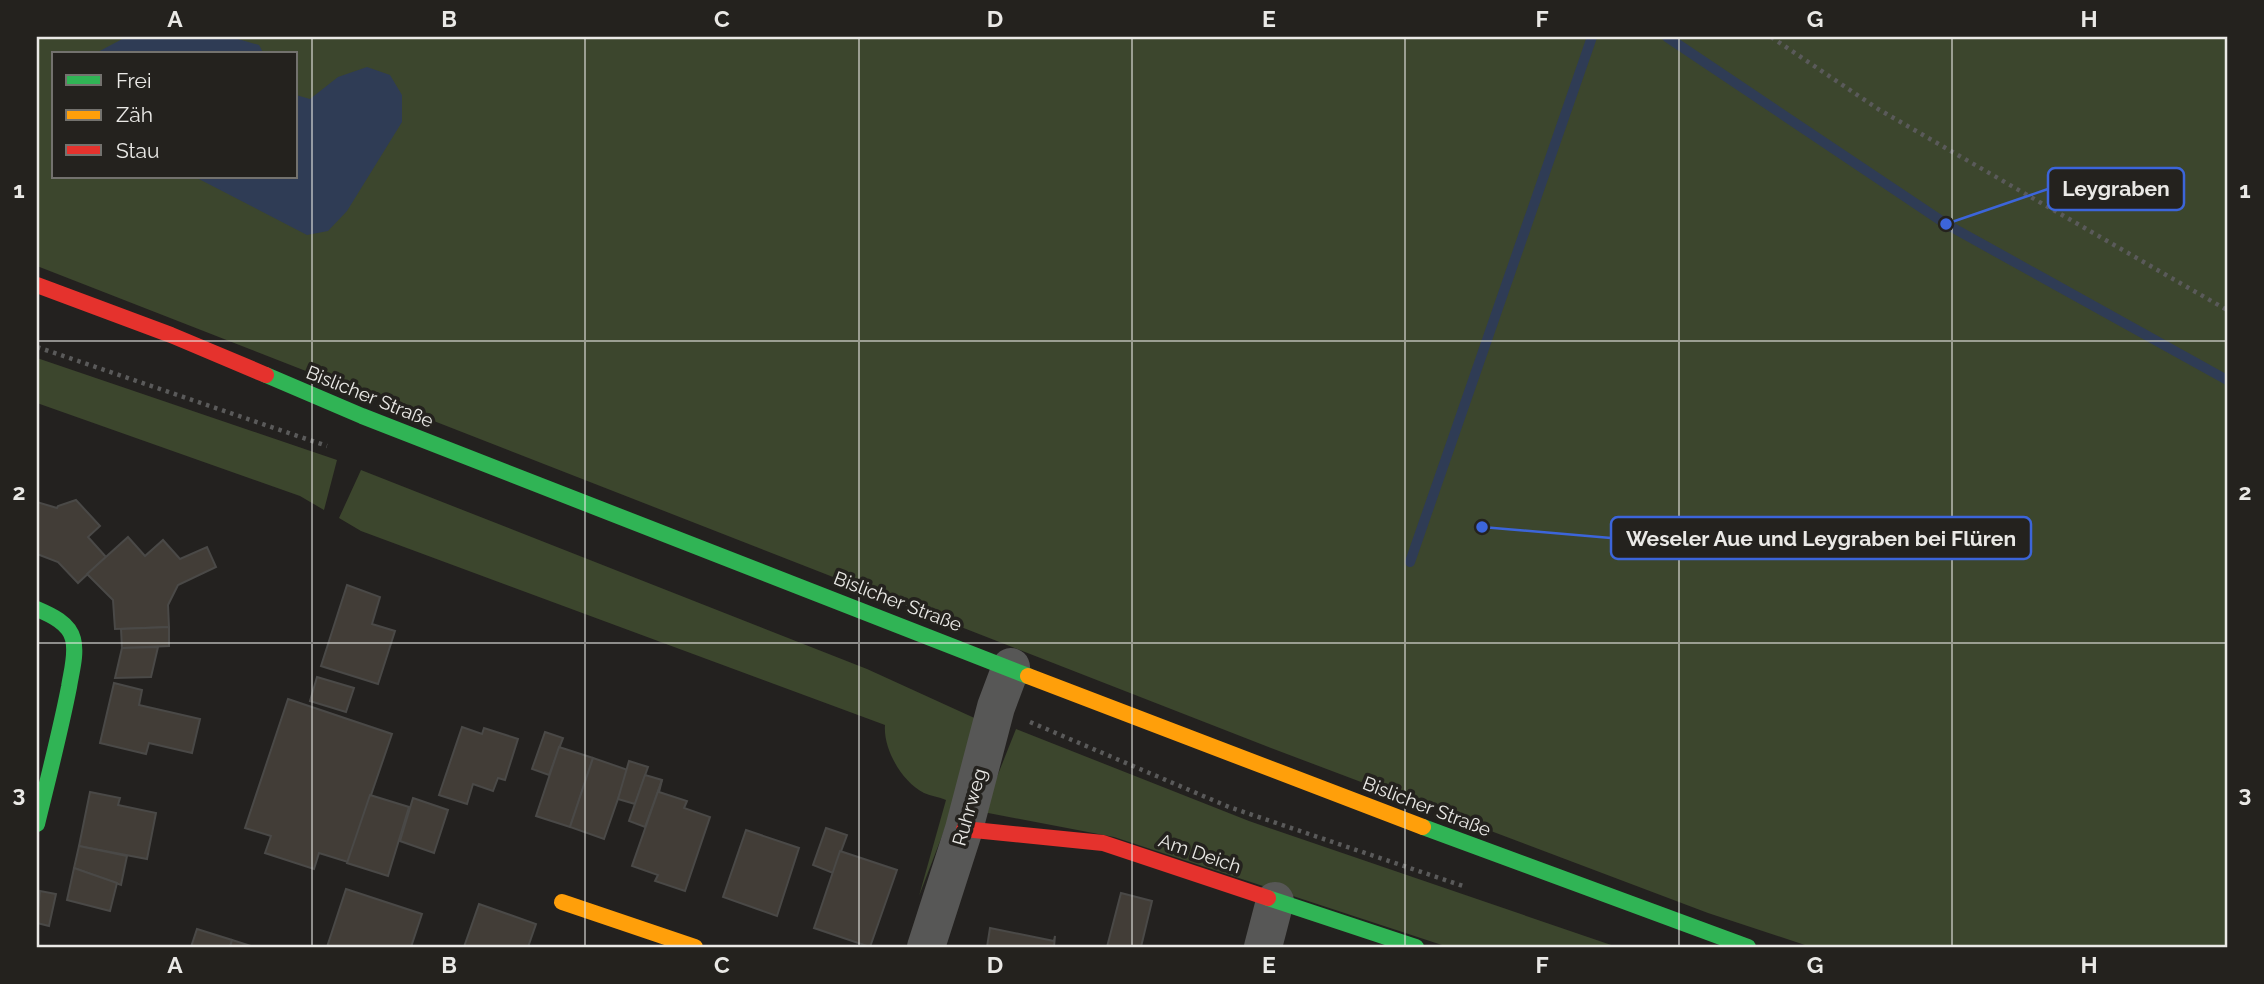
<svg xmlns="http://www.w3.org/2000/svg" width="2264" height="984" font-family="Raleway,sans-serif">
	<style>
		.green { fill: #3c462d; fill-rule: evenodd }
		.water { fill: #2f3c55 }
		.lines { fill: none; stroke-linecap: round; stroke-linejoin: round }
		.stream { stroke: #2f3c55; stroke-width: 10 }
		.building { fill: #423d37; stroke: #4a4947; stroke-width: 2 }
		.path { stroke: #5a5a5a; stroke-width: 4.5; stroke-dasharray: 3.5 5; stroke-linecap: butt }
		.street { stroke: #575756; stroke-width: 38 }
		.fast { stroke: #30b455; stroke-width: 16 }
		.slow { stroke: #ff9f0a; stroke-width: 16 }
		.jam { stroke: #e5322d; stroke-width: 16 }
		.grid { fill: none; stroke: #eae9e6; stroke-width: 2; stroke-opacity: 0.55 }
		.labels { text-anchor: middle; stroke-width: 7; stroke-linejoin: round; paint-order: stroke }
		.street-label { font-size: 19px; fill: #eae9e6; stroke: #24221e }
		.leader { fill: none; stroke: #3c65da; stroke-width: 2.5 }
		.callout-dot { fill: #3c65da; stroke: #24221e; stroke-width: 2.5 }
		.callout { fill: #24221e; stroke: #3c65da; stroke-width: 2.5 }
		.callout-label { font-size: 21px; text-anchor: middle; font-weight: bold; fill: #eae9e6 }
		.neatline { fill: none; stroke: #eae9e6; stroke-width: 2.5 }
		.grid-label { font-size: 23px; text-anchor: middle; font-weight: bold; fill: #eae9e6 }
	</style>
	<rect width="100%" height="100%" fill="#23211f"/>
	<g class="green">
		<path d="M37,37H2227V947H1811L1708,913L1271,748L37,266ZM54,54H296V177H54Z"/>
		<path d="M37,358L337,460L324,510L300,496L37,403Z"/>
		<path d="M361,470L867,669L981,721L950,815L919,896L946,800C939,797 931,796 924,793C902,782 883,749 885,725L361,531L339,518Z"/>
		<path d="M1016,729L1249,821L1617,947H1448L1114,837L983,812Z"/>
	</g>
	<g class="water">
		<path d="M126,37H231L259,45L264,54H94Z"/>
		<path d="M367,67L390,75L402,95V122L347,211L328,231L307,235L195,177H296V95L310,99L338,77Z"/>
	</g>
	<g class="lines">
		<g class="stream">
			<path d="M1667,37L1946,224L2227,380"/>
			<path d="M1410,562L1592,37"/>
		</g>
	</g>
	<g class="building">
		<path d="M76,500L100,526L88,537L106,557L78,583L58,562L37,554V502L57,508L58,506Z"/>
		<path d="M128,537L145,556L163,540L180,559L207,547L216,567L178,585L168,605L169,627L115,629L113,600L87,574Z"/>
		<path d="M347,585L380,597L372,624L395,631L378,684L321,666Z"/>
		<path d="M169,627V646L122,648L121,629Z"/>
		<path d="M158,647L151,677L115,678L122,648Z"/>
		<path d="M317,677L354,688L346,712L310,701Z"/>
		<path d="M114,683L142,690L139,705L200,719L192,753L149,743L146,754L100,743Z"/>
		<path d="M288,699L392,734L348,862L319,853L314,869L265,853L271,836L245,828Z"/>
		<path d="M462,727L482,734L484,728L518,739L505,780L498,778L493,791L473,784L467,804L439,795Z"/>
		<path d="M545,732L563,738L549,775L532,769Z"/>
		<path d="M559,747L593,758L570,827L536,816Z"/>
		<path d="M593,758L628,770L604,839L570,827Z"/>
		<path d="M629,761L648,767L635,804L618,799Z"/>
		<path d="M645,775L662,780L645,827L629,821Z"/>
		<path d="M662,780L659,792L687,801L684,808L710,817L685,891L655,881L658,875L632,866Z"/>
		<path d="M90,792L120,798L118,805L156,813L147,859L79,846Z"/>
		<path d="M370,795L409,807L388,876L347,863Z"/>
		<path d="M413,798L448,810L434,853L400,841Z"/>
		<path d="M826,828L847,835L833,873L813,865Z"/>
		<path d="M746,830L799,848L777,916L723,897Z"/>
		<path d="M79,846L127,856L121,885L74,868Z"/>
		<path d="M840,851L897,870L870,947L814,928Z"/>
		<path d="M74,868L117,883L110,911L67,900Z"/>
		<path d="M346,889L422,914L411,947H327Z"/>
		<path d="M40,891L56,894L49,926L37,923Z"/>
		<path d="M1121,893L1152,901L1141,947H1107Z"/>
		<path d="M479,904L536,924L528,947H464Z"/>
		<path d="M990,928L1054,941L1055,936L1054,947H987Z"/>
		<path d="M197,929L232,940L230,947H191Z"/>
		<path d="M232,940L254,947H230Z"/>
	</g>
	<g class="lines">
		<g class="path">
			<path d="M1771,37L1878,109L2227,310"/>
			<path d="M37,347L327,446"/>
			<path d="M1030,722L1229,807L1463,886"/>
		</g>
		<g class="street">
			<path d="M926,947L964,829L996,707L1011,667"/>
			<path d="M1263,947L1275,901"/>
		</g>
		<g class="fast">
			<path d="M266,375L362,416L1028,676"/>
			<path d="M37,609C51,615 69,623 73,639C77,654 71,673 69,687C60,733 48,779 37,824"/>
			<path d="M1423,827L1748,947"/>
			<path d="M1268,898L1416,947"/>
		</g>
		<g class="slow">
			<path d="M1028,676L1423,827"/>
			<path d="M562,902L695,947"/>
		</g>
		<g class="jam">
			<path d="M37,285L171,335L266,375"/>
			<path d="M964,829L1103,843L1268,898"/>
		</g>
	</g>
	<path class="grid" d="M312,37V947M585,37V947M859,37V947M1132,37V947M1405,37V947M1679,37V947M1952,37V947M37,341H2227M37,643H2227"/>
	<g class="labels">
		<g class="street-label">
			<text transform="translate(370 396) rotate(22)" y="7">Bislicher Straße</text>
			<text transform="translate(898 601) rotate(21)" y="7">Bislicher Straße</text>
			<text transform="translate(1427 806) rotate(21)" y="7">Bislicher Straße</text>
			<text transform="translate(969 807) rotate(-74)" y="7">Ruhrweg</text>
			<text transform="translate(1200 853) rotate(19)" y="7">Am Deich</text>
		</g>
	</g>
	<path class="leader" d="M1946 224L2048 189M1482 527L1611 538"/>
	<g class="callout-dot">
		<circle cx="1946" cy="224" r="7"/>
		<circle cx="1482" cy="527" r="7"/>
	</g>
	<g class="callout">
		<rect x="2048" y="168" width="136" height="42" rx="7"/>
		<rect x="1611" y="517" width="420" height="42" rx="7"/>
	</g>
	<g class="callout-label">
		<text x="2116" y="196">Leygraben</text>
		<text x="1821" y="546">Weseler Aue und Leygraben bei Flüren</text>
	</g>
	<rect width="2264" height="984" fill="none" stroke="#24221e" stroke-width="77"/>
	<rect x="52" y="52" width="245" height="126" fill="#24221e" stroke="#73726e" stroke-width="2"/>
	<rect x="66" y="75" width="35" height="10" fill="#30b455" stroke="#73726e" stroke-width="2"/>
	<text x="116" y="88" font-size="21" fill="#eae9e6">Frei</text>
	<rect x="66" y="110" width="35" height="10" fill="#ff9f0a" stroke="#73726e" stroke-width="2"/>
	<text x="116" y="122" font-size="21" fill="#eae9e6">Zäh</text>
	<rect x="66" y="145" width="35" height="10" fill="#e5322d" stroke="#73726e" stroke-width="2"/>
	<text x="116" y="158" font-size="21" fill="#eae9e6">Stau</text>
	<rect x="38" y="38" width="2188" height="908" class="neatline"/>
	<g class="grid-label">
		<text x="175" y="27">A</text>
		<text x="449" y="27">B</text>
		<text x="722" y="27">C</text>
		<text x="995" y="27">D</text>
		<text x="1269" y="27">E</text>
		<text x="1542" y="27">F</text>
		<text x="1815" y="27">G</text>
		<text x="2089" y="27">H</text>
		<text x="19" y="198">1</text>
		<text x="2245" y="198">1</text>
		<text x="19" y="500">2</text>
		<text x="2245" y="500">2</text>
		<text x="19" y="802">3</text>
		<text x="2245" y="802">3</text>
		<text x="175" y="973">A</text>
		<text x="449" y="973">B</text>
		<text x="722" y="973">C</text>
		<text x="995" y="973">D</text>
		<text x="1269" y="973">E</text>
		<text x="1542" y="973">F</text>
		<text x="1815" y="973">G</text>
		<text x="2089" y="973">H</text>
	</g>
</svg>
